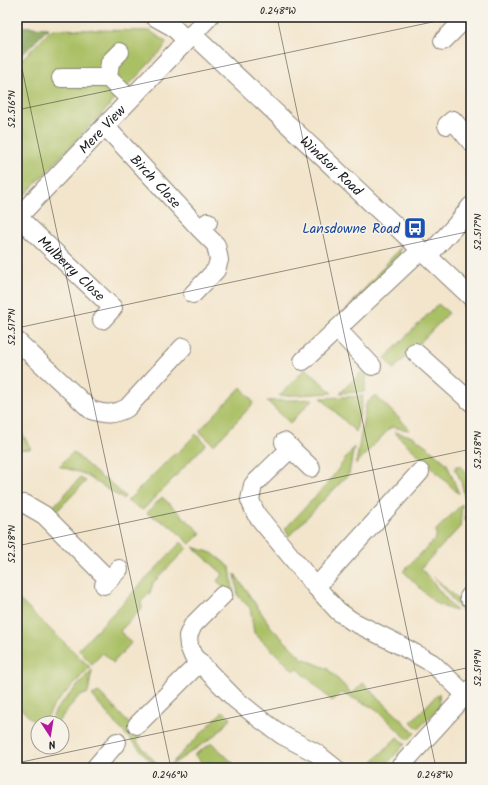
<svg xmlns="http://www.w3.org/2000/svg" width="488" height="785" font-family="Kalam,sans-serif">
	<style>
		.green { fill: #aac065; stroke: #636e40 }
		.forest { fill: #87a65a; stroke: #52613b }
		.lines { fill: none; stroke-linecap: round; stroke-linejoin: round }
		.minor-casing { stroke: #888074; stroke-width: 20 }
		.minor { stroke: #fff; stroke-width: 18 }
		.ticks { fill: none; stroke: #1c1c1c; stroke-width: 1; stroke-opacity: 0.45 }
		.labels { text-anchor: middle; stroke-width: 3; stroke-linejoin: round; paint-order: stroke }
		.street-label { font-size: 14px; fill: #1c1c1c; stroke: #f7f3e8 }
		.transit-label { font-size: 14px; fill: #164399; stroke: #f7f3e8; text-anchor: end }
		.neatline { fill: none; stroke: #1c1c1c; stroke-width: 1.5 }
		.ticks-label { font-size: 10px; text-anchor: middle; fill: #1c1c1c }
	</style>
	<rect width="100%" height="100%" fill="#f7f3e8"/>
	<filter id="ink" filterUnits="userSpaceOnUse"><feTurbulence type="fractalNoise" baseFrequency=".025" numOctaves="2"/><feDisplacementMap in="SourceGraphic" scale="8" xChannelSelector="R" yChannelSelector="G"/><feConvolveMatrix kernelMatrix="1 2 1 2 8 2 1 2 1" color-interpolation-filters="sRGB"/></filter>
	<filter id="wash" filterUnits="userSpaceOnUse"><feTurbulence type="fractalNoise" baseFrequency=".012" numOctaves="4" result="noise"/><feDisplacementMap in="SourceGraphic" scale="16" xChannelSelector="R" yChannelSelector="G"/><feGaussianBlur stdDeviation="0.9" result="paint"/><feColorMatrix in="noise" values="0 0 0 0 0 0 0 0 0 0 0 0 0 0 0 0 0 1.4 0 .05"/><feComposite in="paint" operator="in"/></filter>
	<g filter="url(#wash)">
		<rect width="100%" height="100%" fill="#f3e5cc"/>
		<g class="green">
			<path d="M52,29L150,31L166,42L162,50L17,203V64Z"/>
			<path d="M400,248V258L342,315Z"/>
			<path d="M438,304L449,313L394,369L384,359Z"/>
			<path d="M366,367L368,369L364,392L340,393Z"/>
			<path d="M306,368L332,393L279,396Z"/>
			<path d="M241,387L253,402L252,405L214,445L199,431Z"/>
			<path d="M375,395L410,429L409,430L391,427L356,464L366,404Z"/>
			<path d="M363,396L356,432L321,398Z"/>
			<path d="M313,399L290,423L267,401Z"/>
			<path d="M19,428L31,449L17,450V431Z"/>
			<path d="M394,432L412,436L428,447L447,464L459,494Z"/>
			<path d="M196,434L206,444L143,510L127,501L175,453L177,454Z"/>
			<path d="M354,447L349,474L289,536L285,529L328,483Z"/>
			<path d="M73,452L103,479L105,478L125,496L123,499L84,474L59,466Z"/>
			<path d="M456,466H460L471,477V515L465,521C466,503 465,486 455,469Z"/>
			<path d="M80,478L86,481L56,512L52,508Z"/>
			<path d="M162,497L201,533L190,544L172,527L147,513Z"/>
			<path d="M462,504L460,527L421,568L456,611L444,607L433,601L403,571L436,538V530Z"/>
			<path d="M181,542L187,548L153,583L150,593L141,602L142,608L120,631L131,643L113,663L103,653L92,664L78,650Z"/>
			<path d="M193,547L212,553L230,567L234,597L217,581L223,574Z"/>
			<path d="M235,574L271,627L302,658L328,669L352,694L363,683L415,733L408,740L376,709L342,693L332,701L298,669L293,670L254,633L250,608L238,596Z"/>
			<path d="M434,577L471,612V621L464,614Z"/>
			<path d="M17,598L90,667L54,705L44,723H38V726L17,705Z"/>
			<path d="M92,670L88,693L78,697L57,723H49L57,708Z"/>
			<path d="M99,692L141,736L136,741L161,768H157L113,721L92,695Z"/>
			<path d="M439,693L440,707L418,729L411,722Z"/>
			<path d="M223,711L231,718L216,735L167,768Z"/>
			<path d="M397,737L405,744L383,768H366Z"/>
			<path d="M212,743L238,768H207L194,755Z"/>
		</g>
		<path class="forest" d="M17,26L49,28L17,60Z"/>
	</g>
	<g filter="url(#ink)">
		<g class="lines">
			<g class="minor-casing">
				<g id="minor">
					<path d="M155,17L173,27L186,40"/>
					<path id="s1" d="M192,34L471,297"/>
					<path d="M443,41L467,17"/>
					<path d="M120,52L110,62L108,78L130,99"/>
					<path d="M61,78H108"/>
					<path d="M447,125L453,120L471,142"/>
					<path id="s2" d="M105,126L200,229L208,222"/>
					<path id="s3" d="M18,217L113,308L102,320"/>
					<path id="s4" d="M17,218L209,17"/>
					<path d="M428,256L456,225L471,206"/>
					<path d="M193,294L216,270L219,260L216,245L200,229"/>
					<path d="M337,329L372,366"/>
					<path d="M17,341L91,410C106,415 112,415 127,408L183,347"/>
					<path d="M415,352L471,402"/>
					<path d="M303,361L421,250"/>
					<path d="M284,442L311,468"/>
					<path d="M291,448L253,485L250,500L256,514L316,587L338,611L352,621L396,643L432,663L466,695"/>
					<path d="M17,504H25L44,515L109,580"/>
					<path d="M104,585L119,569"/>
					<path d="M316,587L420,472"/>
					<path d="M223,595L193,625L188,636L189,646L193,656L235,699L260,719L282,735L316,753L335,768"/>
					<path d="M469,597L471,595"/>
					<path d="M137,725L200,662"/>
					<path d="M95,768L117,742"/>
					<path d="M399,768L471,689"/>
				</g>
			</g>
			<use href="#minor" class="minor"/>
		</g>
	</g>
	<path class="ticks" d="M277,17L436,768M17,45L171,768M17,110L456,17M17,328L471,231M17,546L471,449M17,763L471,667"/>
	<defs>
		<g id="bus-square" transform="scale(1.15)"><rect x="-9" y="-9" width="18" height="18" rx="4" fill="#1a4fb4" stroke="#f7f3e8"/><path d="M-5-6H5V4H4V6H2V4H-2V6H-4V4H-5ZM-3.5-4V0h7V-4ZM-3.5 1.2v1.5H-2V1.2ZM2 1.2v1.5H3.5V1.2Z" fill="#fff"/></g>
	</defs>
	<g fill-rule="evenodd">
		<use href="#bus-square" x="415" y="228"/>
	</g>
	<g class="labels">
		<g class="street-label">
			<text dy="5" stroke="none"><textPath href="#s4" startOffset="123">Mere View</textPath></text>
			<text dy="5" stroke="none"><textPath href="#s1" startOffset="192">Windsor Road</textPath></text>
			<text dy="5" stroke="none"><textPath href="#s2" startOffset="75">Birch Close</textPath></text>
			<text dy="5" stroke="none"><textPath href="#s3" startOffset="74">Mulberry Close</textPath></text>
		</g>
		<g class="transit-label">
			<text x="400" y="233">Lansdowne Road</text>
		</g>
	</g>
	<rect width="488" height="785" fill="none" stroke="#f7f3e8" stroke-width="44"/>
	<g transform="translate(50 735) rotate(168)"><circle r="19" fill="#f7f3e8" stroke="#9f9d96"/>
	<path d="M0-3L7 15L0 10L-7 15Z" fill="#b5179e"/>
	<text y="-6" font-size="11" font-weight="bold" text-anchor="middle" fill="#1c1c1c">N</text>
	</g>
	<rect x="22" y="22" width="444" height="741" class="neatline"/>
	<g class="ticks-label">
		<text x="278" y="14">0.248°W</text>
		<text transform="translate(11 109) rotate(-90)" y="4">52.516°N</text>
		<text transform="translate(477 232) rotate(-90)" y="4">52.517°N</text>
		<text transform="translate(11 327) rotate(-90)" y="4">52.517°N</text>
		<text transform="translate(477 450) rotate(-90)" y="4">52.518°N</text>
		<text transform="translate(11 544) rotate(-90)" y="4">52.518°N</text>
		<text transform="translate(477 668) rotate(-90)" y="4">52.519°N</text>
		<text x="170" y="778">0.246°W</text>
		<text x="435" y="778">0.248°W</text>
	</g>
</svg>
